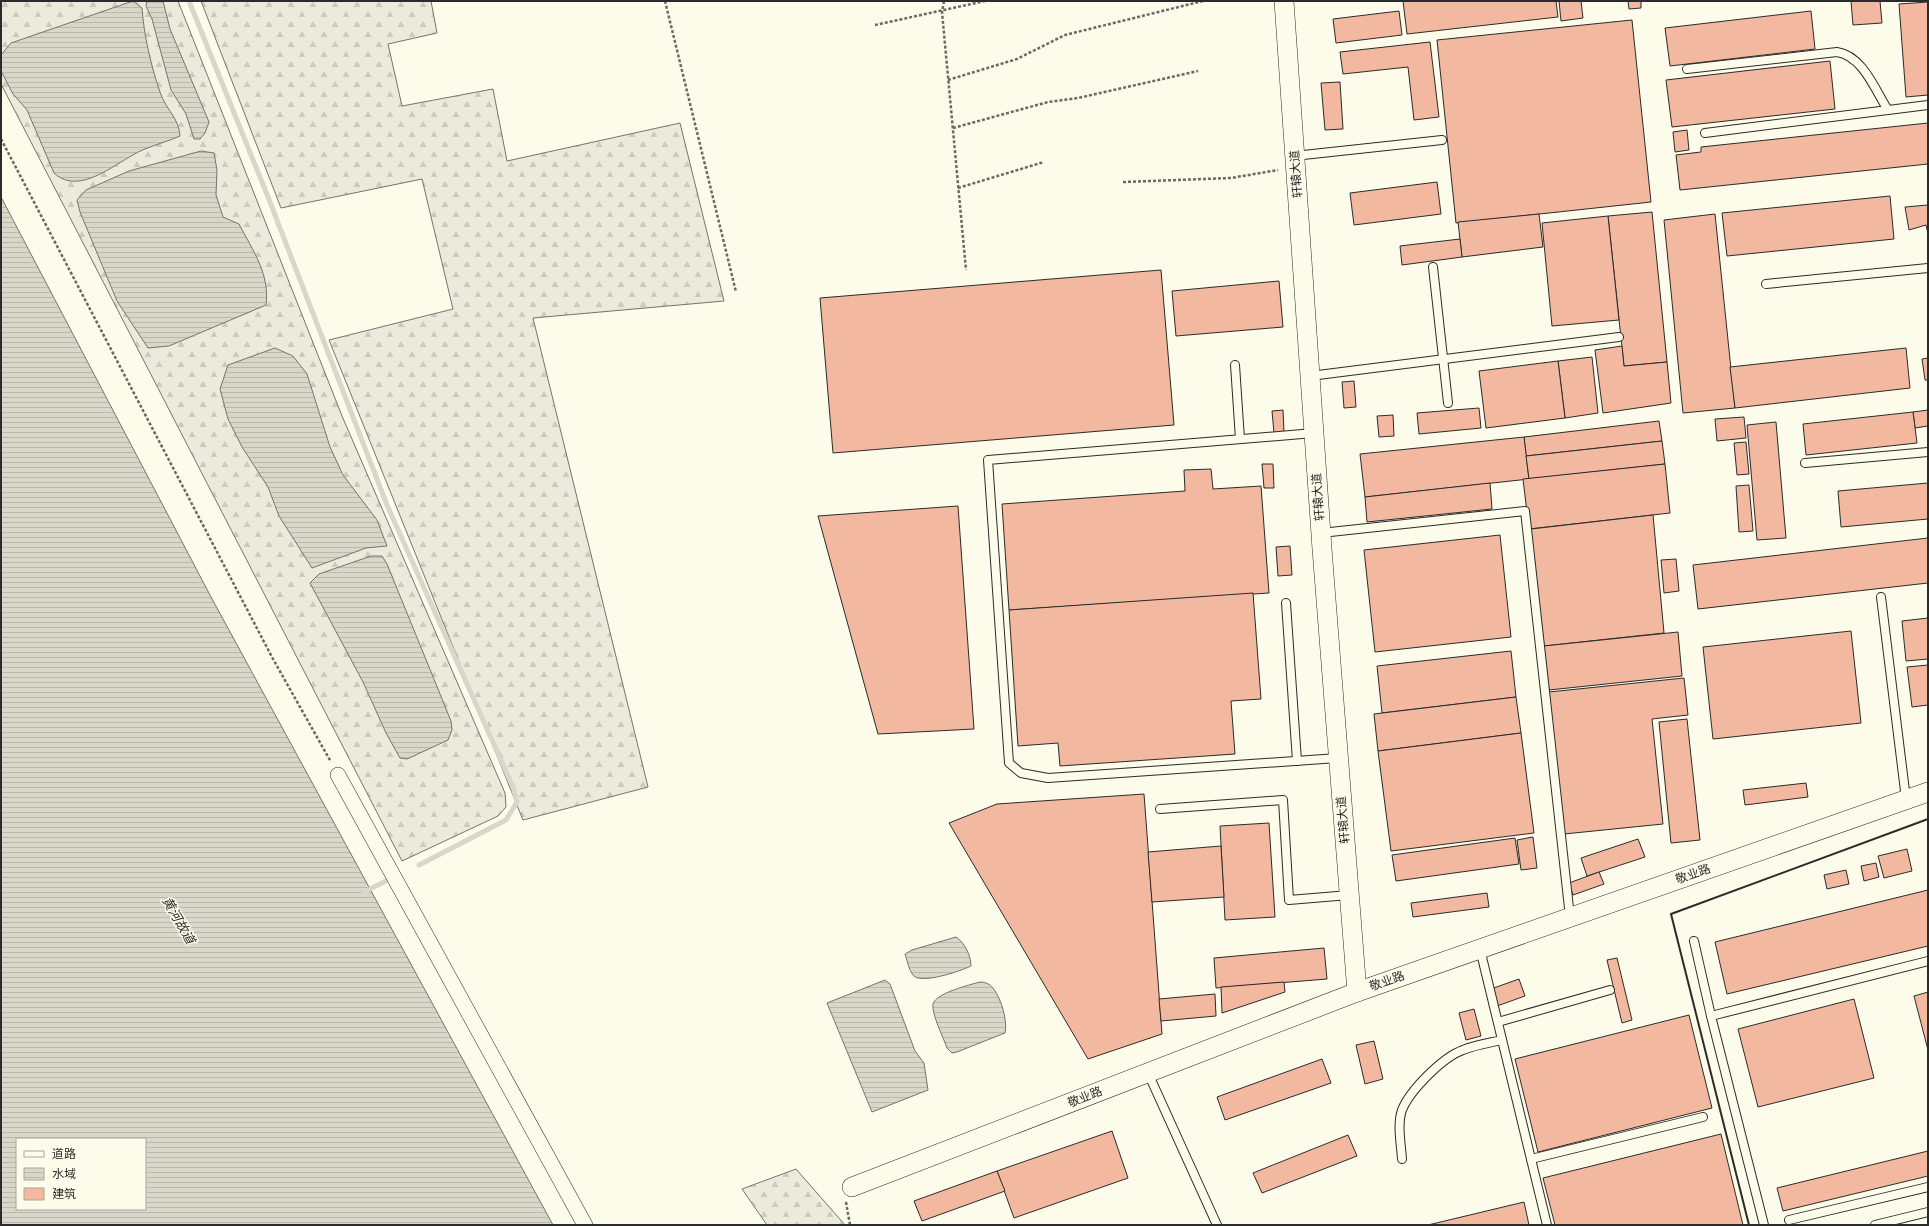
<svg xmlns="http://www.w3.org/2000/svg" width="1929" height="1226" font-family="Montserrat,'Noto Sans SC',sans-serif">
	<style>
		.forest { fill: url(#forest-firs); stroke: #74746e }
		.water { fill: url(#water-rules); stroke: #74746e; fill-rule: evenodd }
		.lines { fill: none; stroke-linecap: round; stroke-linejoin: round }
		.stream { stroke: #d8d7c9; stroke-width: 5 }
		.building { fill: #f2b8a0; stroke: #2b2b2b }
		.service-casing { stroke: #2b2b2b; stroke-width: 10 }
		.minor-casing { stroke: #2b2b2b; stroke-width: 16 }
		.tertiary-casing { stroke: #2b2b2b; stroke-width: 20 }
		.path { stroke: #6a6964; stroke-width: 2.5; stroke-dasharray: 3 2; stroke-linecap: butt }
		.service { stroke: #fdfbea; stroke-width: 8 }
		.minor { stroke: #fdfbea; stroke-width: 15 }
		.tertiary { stroke: #fdfbea; stroke-width: 19 }
		.wall { stroke: #2b2b2b; stroke-width: 2 }
		.labels { text-anchor: middle; stroke-width: 3; stroke-linejoin: round; paint-order: stroke }
		.street-label { font-size: 12px; fill: #2b2b2b; stroke: #fdfbea }
		.water-label { font-size: 13px; font-style: italic; fill: #2b2b2b; stroke: #fdfbea }
	</style>
	<defs>
		<pattern id="forest-firs" width="22" height="20" patternUnits="userSpaceOnUse"><rect width="22" height="20" fill="#ecebdb"/><path d="M5 1l3.5 6h-7zM16 11l3.5 6h-7z" fill="#cbcabc"/></pattern>
		<pattern id="water-rules" width="6" height="5" patternUnits="userSpaceOnUse"><rect width="6" height="5" fill="#d8d7c9"/><path d="M0 2.5h6" fill="none" stroke="#bab9ad"/></pattern>
	</defs>
	<rect width="100%" height="100%" fill="#fdfbea"/>
	<g class="forest">
		<path d="M1,1H178L342,416L505,793L506,807L498,816L402,861L1,84Z"/>
		<path d="M201,1H431L437,33L388,44L402,106L493,89L507,161L680,123L724,301L533,318L648,787L523,820L329,340L453,309L422,179L281,208Z"/>
		<path d="M796,1169L845,1225H767L742,1189Z"/>
	</g>
	<g class="water">
		<path d="M133,1L142,8C144,36 151,66 160,92C166,110 179,118 180,136C169,141 157,144 145,149C119,159 81,198 54,173L27,110L13,94L1,71V55L11,43Z"/>
		<path d="M147,1H163L170,29L209,122L205,133L200,139H194L186,114L171,90L152,19L146,6Z"/>
		<path d="M201,151L214,153L217,170L216,195L223,217L239,224C253,251 270,274 266,305L169,346L148,348L117,301L80,212L77,200L86,190L129,171Z"/>
		<path d="M1,197L211,597L553,1225H1ZM17,1139H145V1209H17Z"/>
		<path d="M275,348L293,356L307,374L330,447L343,475L377,520L387,546L366,548L312,568L279,516L268,487L242,447L228,419L220,389L228,365Z"/>
		<path d="M371,556H382L387,564L451,721L452,730L448,740L407,759L400,758L386,733L363,682L310,583L319,574Z"/>
		<path d="M956,937C965,943 971,956 971,966C961,971 920,985 913,975C909,970 907,960 905,954L912,950Z"/>
		<path d="M885,980L890,984L915,1051L924,1063L928,1090L872,1112L827,1003Z"/>
		<path d="M980,982C985,982 990,984 993,988C1001,998 1008,1021 1005,1033L957,1052L952,1053L947,1048C944,1039 931,1013 933,1004C936,993 969,985 980,982Z"/>
	</g>
	<g class="lines">
		<g class="stream">
			<path d="M189,1L268,197L387,505L513,787L517,802L506,820L419,865"/>
			<path d="M364,892L392,878"/>
		</g>
	</g>
	<g class="building">
		<path d="M1403,1H1556L1558,17L1407,34Z"/>
		<path d="M1559,1H1581L1583,18L1561,21Z"/>
		<path d="M1628,1H1641V8L1629,9Z"/>
		<path d="M1851,1H1880L1882,23L1853,25Z"/>
		<path d="M1928,2V95L1906,97L1899,4Z"/>
		<path d="M1399,11L1402,35L1336,43L1333,19Z"/>
		<path d="M1811,11L1815,49L1670,66L1665,28Z"/>
		<path d="M1632,20L1651,202L1456,223L1437,40Z"/>
		<path d="M1430,42L1439,117L1414,120L1408,67L1343,74L1340,52Z"/>
		<path d="M1830,61L1835,109L1672,127L1666,80Z"/>
		<path d="M1340,82L1343,129L1325,130L1321,83Z"/>
		<path d="M1928,123V164L1680,190L1676,155L1701,152V147Z"/>
		<path d="M1687,130L1689,150L1675,152L1673,132Z"/>
		<path d="M1437,182L1441,214L1354,225L1350,193Z"/>
		<path d="M1890,196L1894,239L1727,256L1722,213Z"/>
		<path d="M1928,205V234L1926,225L1909,230L1905,207Z"/>
		<path d="M1652,212L1667,362L1624,366L1608,216Z"/>
		<path d="M1539,214L1543,247L1462,257L1458,222Z"/>
		<path d="M1715,214L1735,408L1683,413L1664,220Z"/>
		<path d="M1608,216L1619,320L1552,326L1542,223Z"/>
		<path d="M1460,239L1462,257L1402,265L1400,246Z"/>
		<path d="M1161,270L1174,425L833,453L820,298Z"/>
		<path d="M1279,281L1283,327L1176,336L1172,291Z"/>
		<path d="M1622,346L1624,366L1667,362L1671,403L1603,413L1595,350Z"/>
		<path d="M1906,348L1910,388L1735,408L1730,367Z"/>
		<path d="M1592,357L1598,413L1565,418L1558,361Z"/>
		<path d="M1928,358V380H1925L1922,359Z"/>
		<path d="M1558,361L1565,418L1486,428L1479,371Z"/>
		<path d="M1354,381L1356,407L1344,408L1342,382Z"/>
		<path d="M1479,408L1481,428L1419,434L1417,413Z"/>
		<path d="M1283,410L1284,432L1274,433L1272,411Z"/>
		<path d="M1928,410V426L1915,428L1913,412Z"/>
		<path d="M1913,412L1917,443L1806,455L1803,424Z"/>
		<path d="M1393,415L1394,436L1379,437L1377,416Z"/>
		<path d="M1744,417L1746,438L1717,441L1715,419Z"/>
		<path d="M1659,421L1662,441L1526,456L1524,437Z"/>
		<path d="M1776,422L1786,538L1757,540L1747,425Z"/>
		<path d="M1524,437L1529,479L1365,497L1360,454Z"/>
		<path d="M1662,441L1665,464L1529,479L1526,456Z"/>
		<path d="M1746,442L1749,474L1737,475L1734,443Z"/>
		<path d="M1262,464H1273L1274,488H1264Z"/>
		<path d="M1665,464L1670,513L1529,529L1523,479Z"/>
		<path d="M1211,469L1213,489L1261,486L1269,593L1009,610L1002,504L1185,491L1184,470Z"/>
		<path d="M1490,483L1492,509L1367,522L1365,497Z"/>
		<path d="M1928,483V519L1841,527L1838,491Z"/>
		<path d="M1749,485L1753,531L1739,532L1736,486Z"/>
		<path d="M958,506L974,729L878,734L818,516Z"/>
		<path d="M1653,515L1664,633L1544,646L1531,529Z"/>
		<path d="M1500,535L1511,637L1375,652L1364,550Z"/>
		<path d="M1928,538V583L1698,609L1693,565Z"/>
		<path d="M1290,546L1292,575L1278,576L1276,547Z"/>
		<path d="M1676,559L1679,591L1664,593L1661,560Z"/>
		<path d="M1253,593L1261,699L1231,701L1235,754L1060,766L1058,743L1018,746L1009,610Z"/>
		<path d="M1928,618V659L1906,661L1902,621Z"/>
		<path d="M1851,631L1861,723L1713,739L1703,647Z"/>
		<path d="M1678,632L1682,676L1549,690L1544,646Z"/>
		<path d="M1511,651L1516,697L1382,713L1377,666Z"/>
		<path d="M1928,665V705L1912,707L1907,667Z"/>
		<path d="M1684,678L1688,715L1652,719L1663,824L1564,834L1549,692Z"/>
		<path d="M1516,697L1521,733L1378,751L1374,714Z"/>
		<path d="M1687,719L1700,840L1671,843L1659,722Z"/>
		<path d="M1521,733L1534,833L1391,851L1378,751Z"/>
		<path d="M1806,783L1808,797L1745,805L1743,790Z"/>
		<path d="M1144,794L1162,1034L1088,1059L949,823L997,804Z"/>
		<path d="M1269,823L1275,917L1225,920L1220,826Z"/>
		<path d="M1533,837L1537,868L1521,870L1517,840Z"/>
		<path d="M1515,838L1519,864L1396,881L1392,855Z"/>
		<path d="M1638,839L1645,857L1587,876L1581,858Z"/>
		<path d="M1221,846L1224,897L1152,902L1148,852Z"/>
		<path d="M1907,849L1912,871L1884,878L1878,856Z"/>
		<path d="M1876,863L1879,877L1864,881L1861,866Z"/>
		<path d="M1846,870L1849,884L1827,889L1824,875Z"/>
		<path d="M1599,872L1604,884L1573,895L1569,883Z"/>
		<path d="M1928,890V946L1727,994L1715,942Z"/>
		<path d="M1487,893L1489,907L1413,917L1411,903Z"/>
		<path d="M1324,948L1327,979L1216,988L1214,958Z"/>
		<path d="M1617,958L1632,1020L1622,1023L1607,960Z"/>
		<path d="M1519,979L1525,996L1497,1006L1491,989Z"/>
		<path d="M1284,982L1285,992L1222,1013L1221,987Z"/>
		<path d="M1928,992V1050L1914,996Z"/>
		<path d="M1215,994L1216,1016L1161,1021L1159,999Z"/>
		<path d="M1854,999L1874,1078L1758,1107L1738,1029Z"/>
		<path d="M1474,1009L1481,1036L1466,1040L1459,1013Z"/>
		<path d="M1689,1015L1712,1108L1538,1152L1515,1059Z"/>
		<path d="M1374,1041L1383,1079L1365,1084L1356,1045Z"/>
		<path d="M1322,1059L1331,1083L1225,1120L1217,1097Z"/>
		<path d="M1112,1131L1128,1178L1014,1218L997,1171Z"/>
		<path d="M1721,1134L1743,1225H1555L1543,1178Z"/>
		<path d="M1348,1135L1357,1156L1262,1193L1253,1173Z"/>
		<path d="M1928,1151V1176L1783,1211L1777,1188Z"/>
		<path d="M997,1171L1005,1191L922,1221L914,1201Z"/>
		<path d="M1524,1202L1529,1225H1428Z"/>
	</g>
	<g class="lines">
		<g class="service-casing">
			<g id="service">
				<path d="M1687,69L1837,52C1863,56 1875,90 1888,110"/>
				<path d="M1705,133L1928,105"/>
				<path d="M1294,156L1442,140"/>
				<path d="M1433,267L1448,403"/>
				<path d="M1766,284L1928,268"/>
				<path d="M1235,365L1240,439"/>
				<path d="M1310,376L1619,337"/>
				<path d="M1314,433L988,460L1009,763L1021,773L1048,778L1338,758"/>
				<path d="M1805,463L1928,452"/>
				<path d="M1321,533L1525,511L1570,917"/>
				<path d="M1881,597L1906,799"/>
				<path d="M1286,603L1297,761"/>
				<path d="M1160,809L1283,800L1289,900L1349,895"/>
				<path d="M1694,941L1711,1016"/>
				<path d="M1480,949L1547,1225"/>
				<path d="M1498,1022L1610,990"/>
				<path d="M1148,1073L1217,1225"/>
				<path d="M1402,1159C1401,1144 1397,1124 1402,1110C1410,1090 1443,1057 1463,1050C1475,1045 1489,1043 1502,1040"/>
				<path d="M1531,1159L1703,1117"/>
				<path d="M1789,1220L1928,1187"/>
				<path d="M1764,1225L1711,1016L1928,961"/>
				<path d="M1875,1225L1928,1212"/>
			</g>
		</g>
		<g class="minor-casing">
			<path id="minor" d="M338,775L585,1225"/>
		</g>
		<g class="tertiary-casing">
			<g id="tertiary">
				<path d="M1284,1L1322,549L1357,992"/>
				<path d="M852,1187L1357,992L1928,792"/>
			</g>
		</g>
		<g class="path">
			<path d="M665,1L736,292"/>
			<path d="M944,1L942,12L966,270"/>
			<path d="M875,25L985,1"/>
			<path d="M948,80L1017,59L1065,35L1203,1"/>
			<path d="M953,128L1048,102L1078,98L1198,71"/>
			<path d="M1,139L273,659L331,762"/>
			<path d="M1123,182L1231,178L1278,170"/>
			<path d="M958,188L1044,162"/>
			<path d="M846,1202L850,1225"/>
		</g>
		<use href="#service" class="service"/>
		<use href="#minor" class="minor"/>
		<use href="#tertiary" class="tertiary"/>
		<path class="wall" d="M1749,1225L1671,914L1928,819"/>
	</g>
	<g class="labels">
		<g class="street-label">
			<text transform="translate(1296 174) rotate(-94)" y="4">轩辕大道</text>
			<text transform="translate(1318 497) rotate(-94)" y="4">轩辕大道</text>
			<text transform="translate(1343 820) rotate(-95)" y="4">轩辕大道</text>
			<text transform="translate(1693 874) rotate(-19)" y="4">敬业路</text>
			<text transform="translate(1387 981) rotate(-19)" y="4">敬业路</text>
			<text transform="translate(1085 1097) rotate(-21)" y="4">敬业路</text>
		</g>
		<g class="water-label">
			<text transform="translate(179 920) rotate(60)" y="5">黄河故道</text>
		</g>
	</g>
	<rect width="1929" height="1226" fill="none" stroke="#2b2b2b" stroke-width="4"/>
	<rect x="16" y="1138" width="130" height="72" fill="#fdfbea" stroke="#a9a89e"/>
	<rect x="24" y="1151" width="20" height="6" fill="#fdfbea" stroke="#a9a89e"/>
	<text x="52" y="1158" font-size="12" fill="#2b2b2b">道路</text>
	<rect x="24" y="1168" width="20" height="12" fill="url(#water-rules)" stroke="#a9a89e"/>
	<text x="52" y="1178" font-size="12" fill="#2b2b2b">水域</text>
	<rect x="24" y="1188" width="20" height="12" fill="#f2b8a0" stroke="#a9a89e"/>
	<text x="52" y="1198" font-size="12" fill="#2b2b2b">建筑</text>
</svg>
